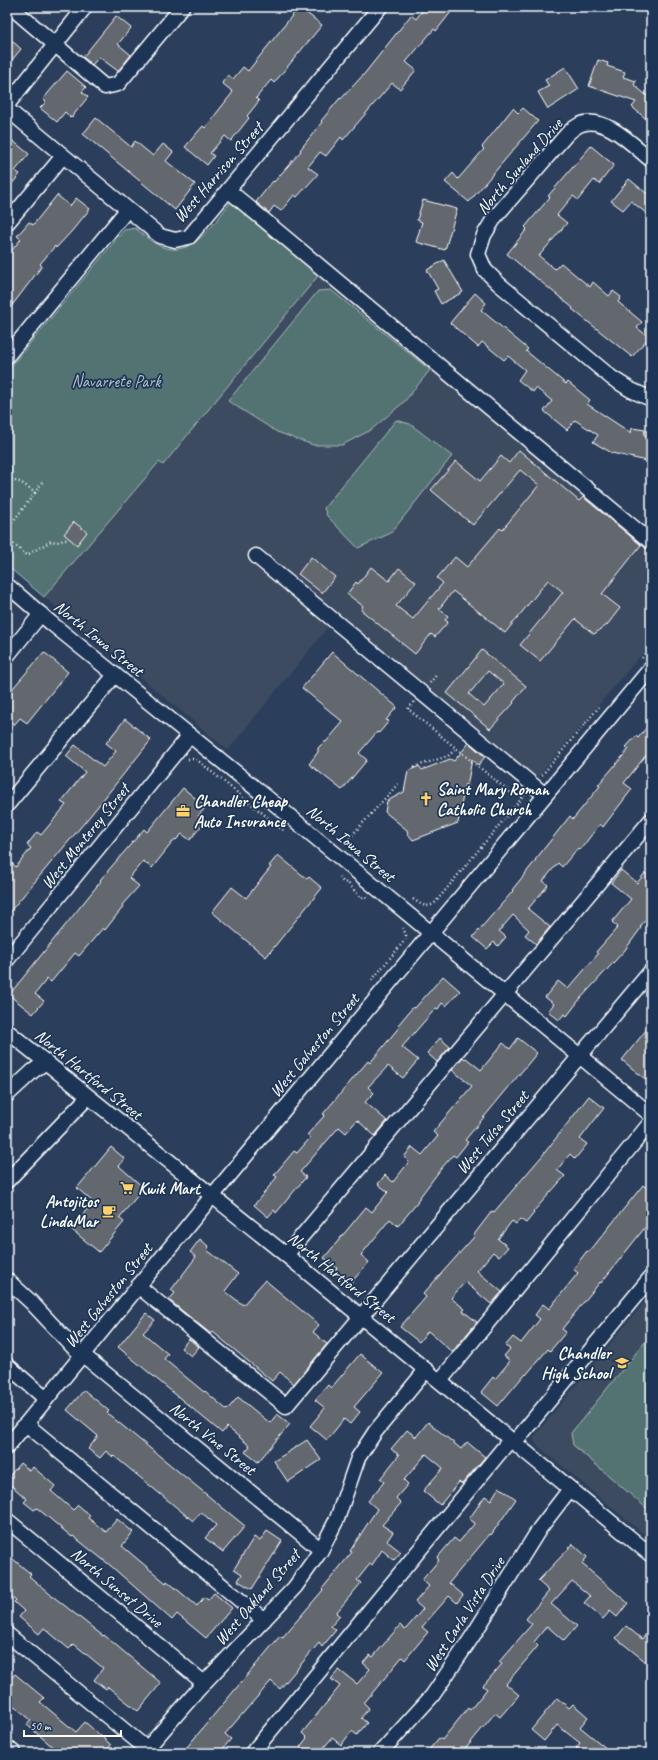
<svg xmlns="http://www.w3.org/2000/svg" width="658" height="1760" font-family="Caveat,sans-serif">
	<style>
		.built { fill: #3c4b61 }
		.green { fill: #537373; stroke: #a9b9b9 }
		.building { fill: #63686e; stroke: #fff; fill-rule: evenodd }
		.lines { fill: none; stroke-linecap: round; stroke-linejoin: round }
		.minor-casing { stroke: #fff; stroke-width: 17 }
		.path { stroke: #fff; stroke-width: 2.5; stroke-dasharray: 1 3; stroke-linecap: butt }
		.minor { stroke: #1d3557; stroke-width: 14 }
		.labels { text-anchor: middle; stroke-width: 3.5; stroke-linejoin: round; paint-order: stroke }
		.street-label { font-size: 17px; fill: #fff; stroke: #1d3557 }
		.park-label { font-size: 17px; fill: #b2c0c0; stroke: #1d3557 }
		.poi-label { font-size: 17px; font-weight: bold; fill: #fff; stroke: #1d3557; text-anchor: start }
	</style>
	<rect width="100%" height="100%" fill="#2b3f5c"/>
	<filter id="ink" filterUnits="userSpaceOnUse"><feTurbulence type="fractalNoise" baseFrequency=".025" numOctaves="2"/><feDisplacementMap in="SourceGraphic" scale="8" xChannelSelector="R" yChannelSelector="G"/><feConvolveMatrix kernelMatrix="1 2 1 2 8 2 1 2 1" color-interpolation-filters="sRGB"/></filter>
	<g filter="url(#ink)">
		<g class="built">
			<path d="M322,271L651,537V643L534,781L336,617L228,750L44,597L159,462L163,465Z"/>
			<path d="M651,1294V1540L538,1446L534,1441V1437Z"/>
		</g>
		<g class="green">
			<path d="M234,198L322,271L163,465L159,462L44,597L7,566V371L124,230L135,228C144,235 154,245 166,248C195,257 218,217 234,198Z"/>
			<path d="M331,290L430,370L404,402L371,430L342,445H313L277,432L228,401L318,291Z"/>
			<path d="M396,420L410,424L452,456L391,533L358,548L327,516L324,508Z"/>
			<path d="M649,1337L651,1338V1512L573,1445L571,1433Z"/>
		</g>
		<g class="building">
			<path d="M299,7L322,25L274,83L271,80L256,98L259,101L247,116L249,118L231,141L225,136L210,153L214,156L207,165L185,147L203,126L205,128L233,92L222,83L228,75L233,79L243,67L248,71Z"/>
			<path d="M425,7H455L436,31L434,29L406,62L416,70L400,89L392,83L343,140L341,137L326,156L320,152L308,167L318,174L297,197L294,195L281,211L274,206L269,213L256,202L273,181L274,182L301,151L300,150L322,122L321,121L340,98L341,99L365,73L411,15L416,19Z"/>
			<path d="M116,16L131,28L118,44L131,55L118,71L99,57L92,65L83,57Z"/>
			<path d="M7,36L21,49L7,66Z"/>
			<path d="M598,60L608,63L607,66L625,72L623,77L636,81L634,85L651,99V123L632,107L636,102L589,86Z"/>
			<path d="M565,67L579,89L548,109L538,92L549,86L545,80Z"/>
			<path d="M67,71L86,87L82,92L88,97L71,118L65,112L57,122L40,108L46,102L43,99Z"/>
			<path d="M513,108L518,113L523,108L538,121L469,202L445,182L453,173L458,179L484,149L482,147Z"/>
			<path d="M96,118L131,147L135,141L153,156L163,144L173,152L166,161L195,184L175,210L83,134Z"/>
			<path d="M7,136L29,154L15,171L20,174L7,190Z"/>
			<path d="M591,146L614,165L599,184L594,180L578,200L573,196L557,215L567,223L539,256L555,269L561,263L590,287L593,282L609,296L613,291L621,297L618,302L642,322L637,328L649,337L632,357L572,309L573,308L507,254L527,229L525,227L550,197L548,196Z"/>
			<path d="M629,179L651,197V217L631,201L623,210L611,201Z"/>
			<path d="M57,195L70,206L76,198L90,209L71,232L56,248L55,246L40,264L42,266L7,312V256L21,239L17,236L29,222L33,225Z"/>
			<path d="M423,200L457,209L445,250L416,242L422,222L417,220Z"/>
			<path d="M444,260L463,292L441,304L434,291L438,289L427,270Z"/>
			<path d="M475,293L486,303L481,310L528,349L526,351L566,384L568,382L590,400L587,404L631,433L632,428L645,430L644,435L651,436V462L612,453L593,442L598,435L575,420L567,430L544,411L552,401L536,388L533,392L518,380L525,370L508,356L504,360L482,342L478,347L450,323Z"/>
			<path d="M519,450L579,501L583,497L641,545L602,594L620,608L607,625L594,634L575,619L540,661L520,645L563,592L548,580L505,633L453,591L439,609L448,616L445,620L448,622L435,637L431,634L415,654L361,610L363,606L347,594L356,582L358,584L371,567L389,581L399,568L416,582L396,606L413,619L443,583L437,578L455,557L467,567L500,528L502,530L539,485L520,470L473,525L431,490L456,461L480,481L501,456L509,463Z"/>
			<path d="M74,522L87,532L77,545L64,534Z"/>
			<path d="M311,557L335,577L322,593L298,574Z"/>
			<path d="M482,650L526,686L513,702L514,703L490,729L447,693ZM488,671L504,684L484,707L469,694Z"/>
			<path d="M44,652L68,672L27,723L20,718L7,733V695Z"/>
			<path d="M332,652L397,707L386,720L389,721L379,733L377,732L359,753L367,760L342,790L309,764L318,752V748L324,742H326L343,722L302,688Z"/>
			<path d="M125,719L151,740L90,816L7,915V859L16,867L31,848L27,845L37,832L41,835L66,805L61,802L85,772L66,756L75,745L103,767L116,751L106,743Z"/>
			<path d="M651,722V749L624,783L632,789L603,827L600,824L580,850L578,848L562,867L558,863L543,881L548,885L528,909L550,927L536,944L525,935L529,930L513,915L499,931L506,937L498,946L494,942L487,949L473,937L513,891L512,890L536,860H535L570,816L573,819L600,786L598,785L629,749L626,747L636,736L638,738Z"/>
			<path d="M469,743L485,757L478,765L472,759L467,787L465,784L458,823L413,840L408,834L407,830L385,812L387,801L404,792L408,771L419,766L422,770L450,759L454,761Z"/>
			<path d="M183,788L206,807L198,816L205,821L190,840L182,834L176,840L175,839L152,868L143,861L129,878L139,886L122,905L123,907L105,930L103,928L79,956L75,953L51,982L47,979L35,994L44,1001L33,1014L9,995L101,881L100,880L144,829L147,832Z"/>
			<path d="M278,855L307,879L309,877L322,888L266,957L212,912L232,887L246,898L271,867L269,866Z"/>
			<path d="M621,870L637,883L645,873L651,878V912L640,927L641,928L625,950L580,999L567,1016L564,1014L559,1020L548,1011L554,1004L545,997L558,981L568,989L598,954L596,952L618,927L612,922L631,899L611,883Z"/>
			<path d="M443,976L460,991L446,1006L442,1003L438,1009L436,1008L402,1047L418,1060L403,1078L388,1066L368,1087L374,1093L365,1102L387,1121L375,1136L357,1120L346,1133L339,1127L300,1172L306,1177L276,1213L274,1210L268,1217L254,1205L277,1177L274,1175L294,1151L297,1153L310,1138L307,1135L325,1115L323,1114L368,1061L370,1063L400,1026L398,1025L413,1007L415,1008Z"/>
			<path d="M651,1024V1084L622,1060Z"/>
			<path d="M440,1038L450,1047L437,1062L427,1053Z"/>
			<path d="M518,1038L537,1053L465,1140L468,1142L456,1157L453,1155L440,1170L417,1201L418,1202L398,1226L390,1219L361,1255L369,1262L349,1285L333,1272L337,1268L324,1258L366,1207L372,1212L388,1192L378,1184L385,1175L393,1182L409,1162L404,1157L412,1147L422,1155L438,1136L433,1132L472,1086L452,1070L463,1057L465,1059L466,1058L481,1070L503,1043L510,1049Z"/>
			<path d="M589,1096L604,1108L580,1139L587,1144L575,1159L570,1154L557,1170L565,1176L533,1212L534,1213L526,1223L520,1219L516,1224L512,1221L498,1239L508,1247L499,1257L493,1252L477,1271L502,1292L491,1304L465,1282L451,1298L465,1309L463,1311L477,1322L452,1352L428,1331L419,1342L400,1327L426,1297L423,1294L474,1237L473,1236L492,1211L494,1212L542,1156Z"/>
			<path d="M111,1147L125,1159L119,1166L144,1188L119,1218L124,1222L99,1252L71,1229L93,1202L77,1188Z"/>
			<path d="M643,1185L651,1191V1220L601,1283L600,1282L562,1329L566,1332L550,1351L548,1349L526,1375L525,1374L498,1406L481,1392L493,1377L495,1379L510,1361L504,1356L510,1349L505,1346L513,1337L521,1343L540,1319L535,1315L543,1304L549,1309L578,1273L573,1269L587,1251L589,1252Z"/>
			<path d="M200,1239L209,1247L207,1250L238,1274L225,1291L243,1305L265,1280L319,1325L313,1332L327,1344L294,1384L280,1372L272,1381L213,1332L211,1334L169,1300L175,1293L171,1290L196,1257L190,1252Z"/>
			<path d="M146,1313L155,1320L143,1333L168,1354L164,1359L204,1392L205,1391L227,1410L238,1397L270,1423L277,1414L290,1424L258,1462L245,1452L250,1446L227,1427L222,1433L118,1347Z"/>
			<path d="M189,1339L199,1347L191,1356L181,1348Z"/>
			<path d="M360,1354L383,1373L354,1407L360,1412L350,1424L344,1419L327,1440L310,1426L325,1408L315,1400L328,1385L331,1388Z"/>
			<path d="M84,1390L109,1411L107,1413L245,1526L223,1552L205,1538L216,1525L201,1512L193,1521L114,1456L113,1457L106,1451L100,1458L88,1449L98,1436L67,1410Z"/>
			<path d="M428,1422L461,1449L467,1442L485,1457L462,1484L459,1482L440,1505L423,1491L443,1468L426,1454L404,1480L408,1484L396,1498L401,1503L382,1525L393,1532L387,1541L401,1552L394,1560L382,1550L372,1565L370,1564L357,1580L361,1583L336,1613L340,1616L331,1626L336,1630L322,1647L319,1643L280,1689L271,1681L225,1734L231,1739L219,1753H182L280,1636L282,1638L323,1590L322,1589L352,1552L350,1551L377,1509L368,1501L384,1482L380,1479L399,1455L391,1449L407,1430L416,1437Z"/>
			<path d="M307,1440L321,1460L288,1482L274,1461Z"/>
			<path d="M20,1463L30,1471L33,1467L55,1486L51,1491L73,1510L78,1505L90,1515L88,1518L106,1532L117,1519L133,1532L122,1546L166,1583L167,1581L197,1606L204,1597L208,1600L214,1593L232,1608L206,1638L177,1614L172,1620L111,1566L73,1536L72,1537L37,1508L34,1510L24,1502L27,1499L7,1482V1479Z"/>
			<path d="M499,1487L516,1499L491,1535L490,1534L449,1583L463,1595L457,1603L449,1596L422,1627L428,1632L405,1660L402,1657L364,1703L369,1708L361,1718L367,1723L357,1735L352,1731L341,1745L332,1738L319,1753H307L300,1747L307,1738L302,1733L340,1686L331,1679L339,1670L357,1684L370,1669L363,1663L370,1655L373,1657L400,1625L405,1630L423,1609L415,1602L429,1586L422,1580L439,1560L437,1558L454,1538L459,1542L475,1523L469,1519L485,1496L491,1500Z"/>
			<path d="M267,1531L282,1541L252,1589L238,1581L242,1574L234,1569L254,1537L260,1541Z"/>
			<path d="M573,1544L587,1557L582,1564L628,1603L617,1617L610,1611L603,1619L584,1603L590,1596L572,1581L551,1604L577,1626L564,1641L547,1626L534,1642L538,1646L506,1684L519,1695L500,1717L495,1713L462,1753H426L439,1738L442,1740L468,1708L470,1710L487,1689L483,1686L502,1664L499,1662L532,1624L526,1619L549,1591L538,1581Z"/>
			<path d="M7,1554L31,1574L29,1576L50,1594L103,1636L104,1635L161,1683L138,1711L108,1687L106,1689L94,1680L103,1668L74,1644L69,1649L44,1628L39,1634L19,1617L24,1611L14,1602L16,1600L7,1593Z"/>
			<path d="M626,1626L642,1639L651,1628V1666L616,1638Z"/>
			<path d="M15,1674L44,1698L40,1702L76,1732L85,1722L111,1745L104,1753H60L27,1725L31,1720L13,1705L7,1712V1683Z"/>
			<path d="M557,1698L569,1708L573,1704L588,1717L580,1727L612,1753H582L576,1748L580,1743L557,1725L544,1741L531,1730Z"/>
		</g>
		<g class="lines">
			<g class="minor-casing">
				<g id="minor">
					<path d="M11,7L105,87L118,84L182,7"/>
					<path d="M7,105L85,7"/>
					<path d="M7,109L160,236L175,240L189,237L380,7"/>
					<path d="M651,160C634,146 603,113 579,125C575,127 570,131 567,134L495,217L484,235L478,254L485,270L499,284L612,378L631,390L651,399"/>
					<path d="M228,190L651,542"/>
					<path d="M7,223L63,156"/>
					<path d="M7,356L127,210"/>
					<path d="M256,556L545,795"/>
					<path d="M7,585L51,623L281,809L651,1115"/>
					<path d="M7,656L41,614"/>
					<path d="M7,805L115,675"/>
					<path d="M7,960L190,735"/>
					<path d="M7,1031L286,1255L651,1555"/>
					<path d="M7,1095L33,1071L46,1062"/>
					<path d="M7,1181L88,1097"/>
					<path d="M286,1255L651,820"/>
					<path d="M7,1280L31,1302L72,1346L321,1550"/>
					<path d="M138,1286L286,1406L651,971"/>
					<path d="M7,1365L46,1399"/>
					<path d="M440,1381L651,1122"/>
					<path d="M26,1424L264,1620"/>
					<path d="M514,1443L651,1277"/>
					<path d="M7,1447L204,1206L651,668"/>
					<path d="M7,1520L204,1683"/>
					<path d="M7,1634L147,1749"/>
					<path d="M7,1747L14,1753"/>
					<path d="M143,1753L204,1683L295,1587L321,1550L337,1519L358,1458L375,1432L426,1370"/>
					<path d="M252,1753L510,1440"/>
					<path d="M380,1753L432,1696L472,1637L540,1528L570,1489"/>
				</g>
			</g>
			<g class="path">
				<path d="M7,479C19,480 26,485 35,493L7,529"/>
				<path d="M35,493L43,481"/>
				<path d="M7,539L27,555L51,541L57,542L69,539"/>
				<path d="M642,658L651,646"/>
				<path d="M430,683L437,674"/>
				<path d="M414,702L408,709L512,794L514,791L522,798"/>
				<path d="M188,759H196L277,825L280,829L284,830"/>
				<path d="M414,767L448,756L456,749"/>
				<path d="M542,775L599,707"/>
				<path d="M344,844L398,784"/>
				<path d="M340,877L343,882L348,883L361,898L365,896L367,898"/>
				<path d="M413,899C420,904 425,908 434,904L525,794"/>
				<path d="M7,977L11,972"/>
				<path d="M372,980L405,940L406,935L403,928"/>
			</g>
			<use href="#minor" class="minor"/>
		</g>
	</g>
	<defs>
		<g id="church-bare" transform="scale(1.08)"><path d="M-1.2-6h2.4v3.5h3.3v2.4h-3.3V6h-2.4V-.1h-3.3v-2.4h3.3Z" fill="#ffd166" stroke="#1d3557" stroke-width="2.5" paint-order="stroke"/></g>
		<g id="office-bare" transform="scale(1.08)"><path d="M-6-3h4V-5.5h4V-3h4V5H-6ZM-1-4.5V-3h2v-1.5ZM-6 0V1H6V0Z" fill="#ffd166" stroke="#1d3557" stroke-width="2.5" paint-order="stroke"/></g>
		<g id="supermarket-bare" transform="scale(1.08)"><path d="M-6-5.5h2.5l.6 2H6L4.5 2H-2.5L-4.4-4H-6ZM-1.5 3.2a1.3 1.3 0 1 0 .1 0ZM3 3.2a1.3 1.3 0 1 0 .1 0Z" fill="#ffd166" stroke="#1d3557" stroke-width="2.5" paint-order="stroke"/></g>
		<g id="cafe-bare" transform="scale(1.08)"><path d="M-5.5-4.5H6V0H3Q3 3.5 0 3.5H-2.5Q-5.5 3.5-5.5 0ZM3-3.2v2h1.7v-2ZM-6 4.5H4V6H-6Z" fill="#ffd166" stroke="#1d3557" stroke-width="2.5" paint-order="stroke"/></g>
		<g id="school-bare" transform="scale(1.08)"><path d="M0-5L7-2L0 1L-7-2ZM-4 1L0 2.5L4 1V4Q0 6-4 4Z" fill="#ffd166" stroke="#1d3557" stroke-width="2.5" paint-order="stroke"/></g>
	</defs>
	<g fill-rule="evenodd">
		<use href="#church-bare" x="426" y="799"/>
		<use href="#office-bare" x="183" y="811"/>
		<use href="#supermarket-bare" x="127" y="1188"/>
		<use href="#cafe-bare" x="109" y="1211"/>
		<use href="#school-bare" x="622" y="1363"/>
	</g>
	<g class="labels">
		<g class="street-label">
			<text transform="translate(519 166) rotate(-49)" y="6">North Sunland Drive</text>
			<text transform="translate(218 172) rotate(-49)" y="6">West Harrison Street</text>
			<text transform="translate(99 638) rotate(39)" y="6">North Iowa Street</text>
			<text transform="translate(85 836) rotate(-51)" y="6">West Monterey Street</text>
			<text transform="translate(351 843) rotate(40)" y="6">North Iowa Street</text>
			<text transform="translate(314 1045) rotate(-50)" y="6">West Galveston Street</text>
			<text transform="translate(89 1074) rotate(39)" y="6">North Hartford Street</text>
			<text transform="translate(492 1132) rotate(-50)" y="6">West Tulsa Street</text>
			<text transform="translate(342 1277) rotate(39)" y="6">North Hartford Street</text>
			<text transform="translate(108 1295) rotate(-51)" y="6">West Galveston Street</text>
			<text transform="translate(213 1438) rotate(39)" y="6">North Vine Street</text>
			<text transform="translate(117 1587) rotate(40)" y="6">North Sunset Drive</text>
			<text transform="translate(257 1597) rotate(-49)" y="6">West Oakland Street</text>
			<text transform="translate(464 1614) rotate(-57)" y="6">West Carla Vista Drive</text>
		</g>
		<g class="park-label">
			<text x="116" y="387">Navarrete Park</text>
		</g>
		<g class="poi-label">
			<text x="437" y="795">Saint Mary Roman<tspan x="437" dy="20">Catholic Church</tspan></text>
			<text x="194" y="807">Chandler Cheap<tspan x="194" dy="20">Auto Insurance</tspan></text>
			<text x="138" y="1194">Kwik Mart</text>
			<text x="98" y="1207" text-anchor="end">Antojitos<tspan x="98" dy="20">LindaMar</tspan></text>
			<text x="611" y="1359" text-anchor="end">Chandler<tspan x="611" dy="20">High School</tspan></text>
		</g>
	</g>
	<rect width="658" height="1760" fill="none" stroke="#1d3557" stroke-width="24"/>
	<rect x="12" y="12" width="634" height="1736" fill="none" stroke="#fff" stroke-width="1.5" filter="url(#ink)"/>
	<path d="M24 1730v6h97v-6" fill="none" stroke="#ffffff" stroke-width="2"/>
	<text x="30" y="1730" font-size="12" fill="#ffffff" stroke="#1d3557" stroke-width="3" paint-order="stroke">50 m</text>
</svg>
